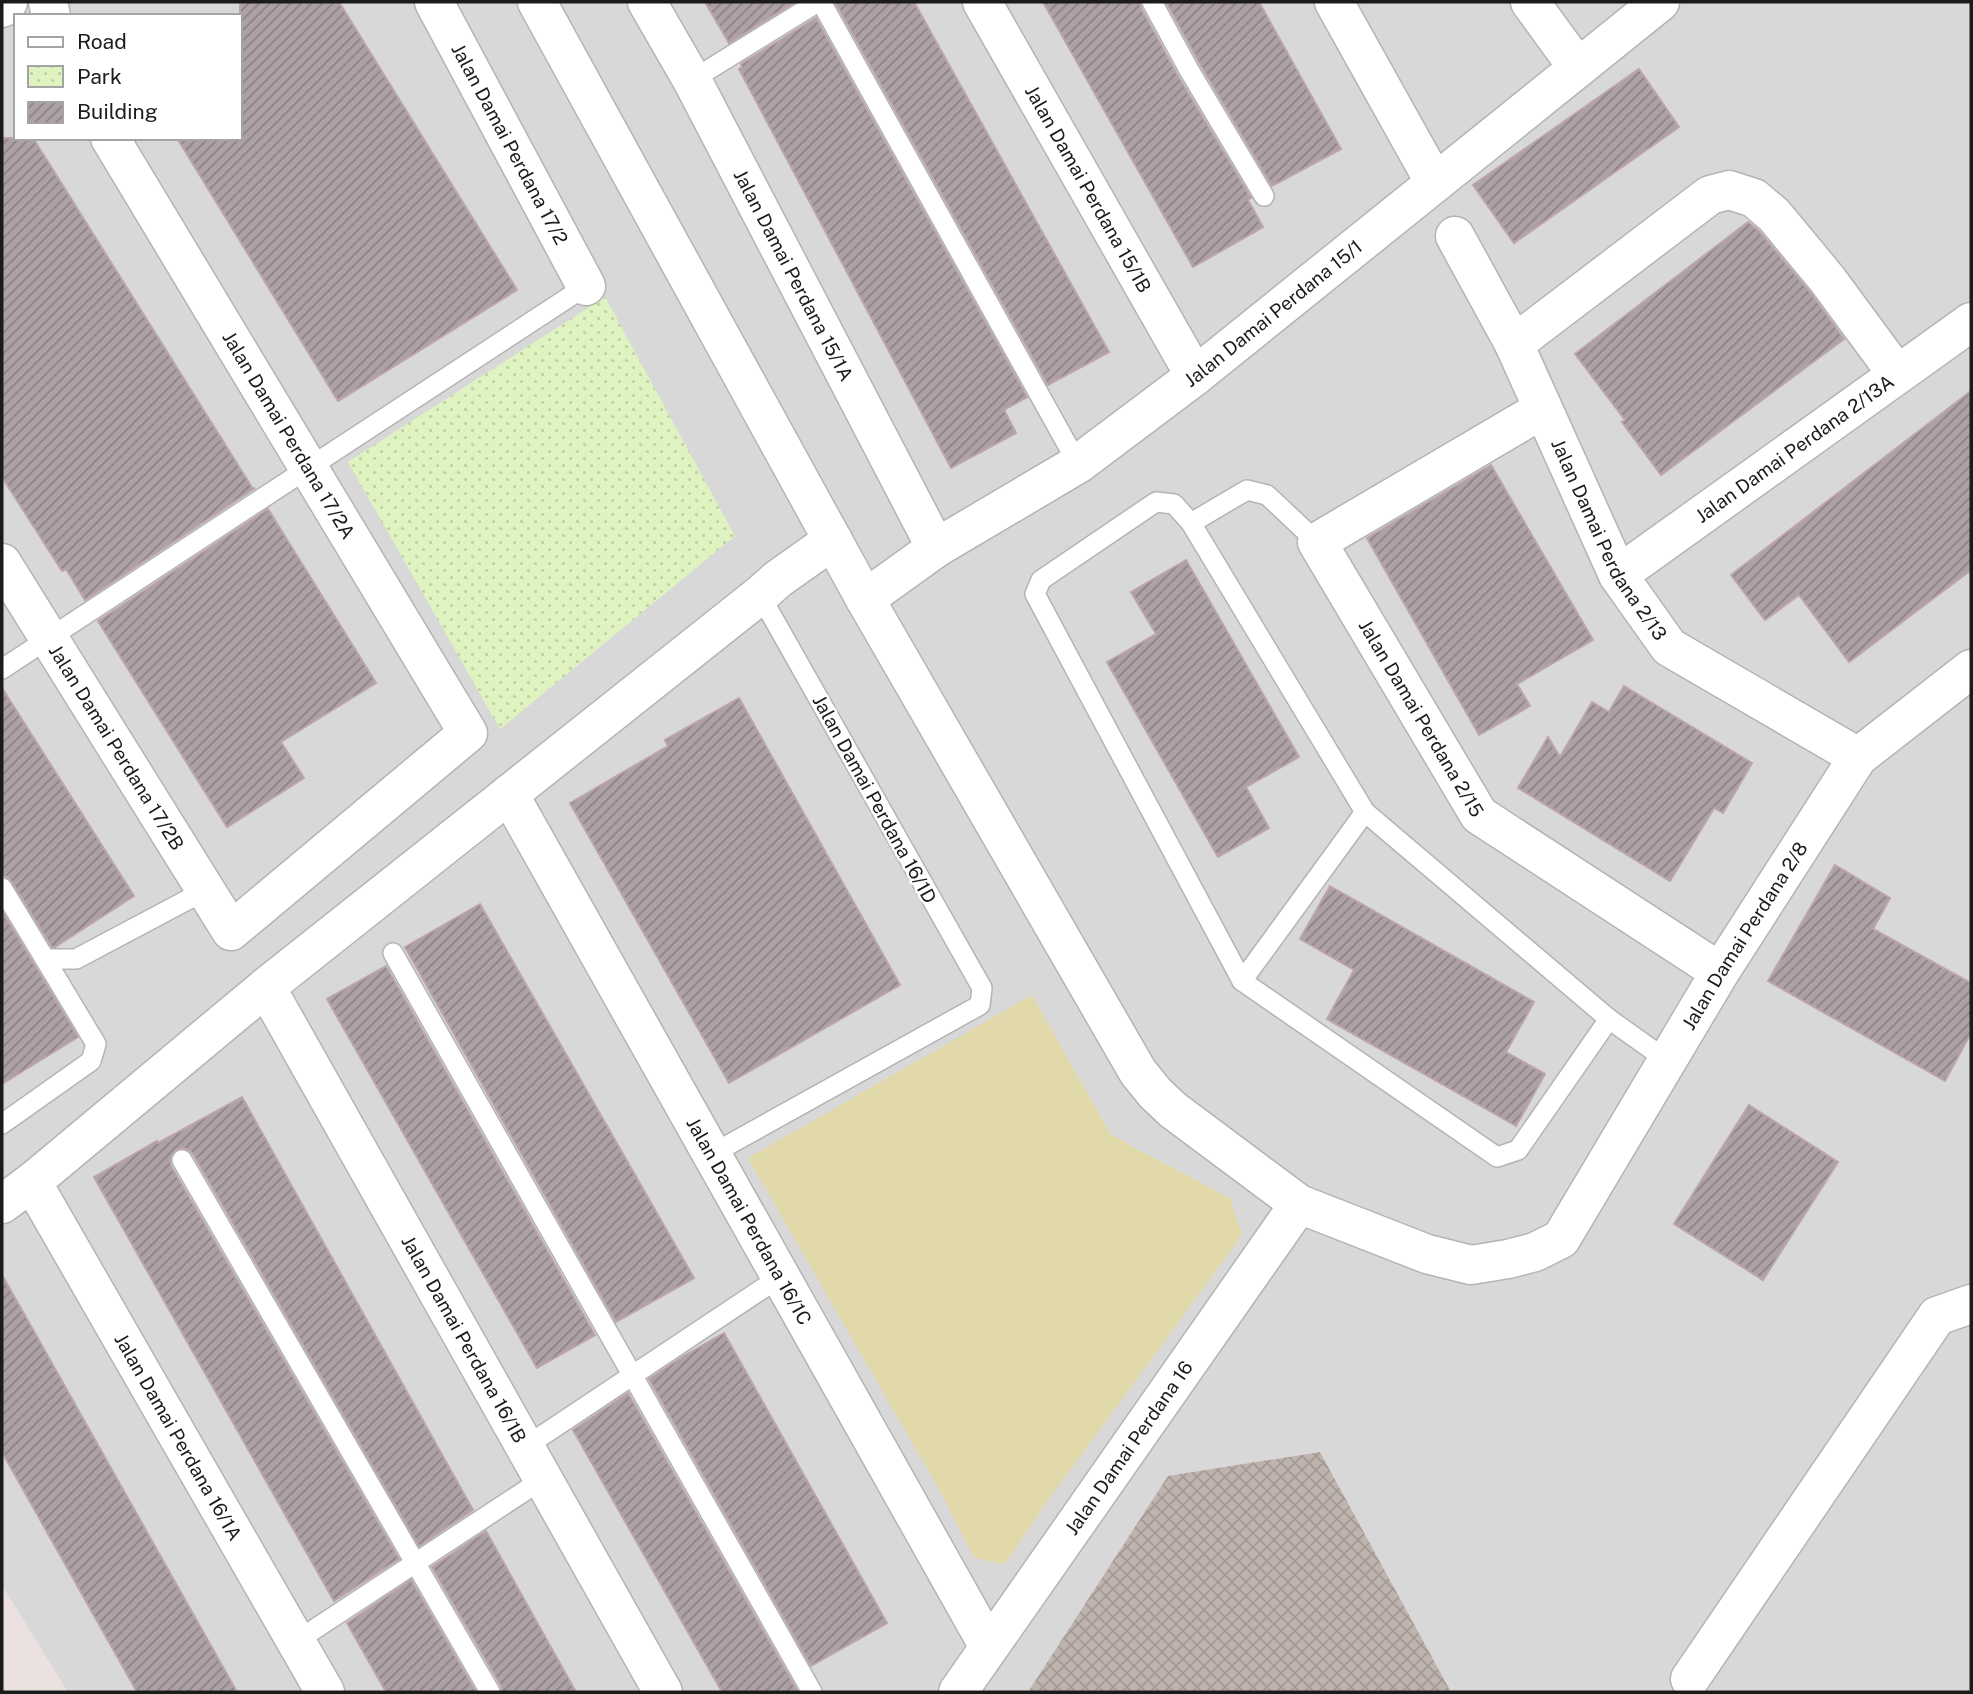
<svg xmlns="http://www.w3.org/2000/svg" width="1973" height="1694" font-family="'Public Sans',sans-serif">
	<style>
		.residential { fill: #d9d8d9; fill-rule: evenodd }
		.construction { fill: url(#construction-cross-hatch) }
		.grass { fill: #e2d9ab }
		.park { fill: url(#park-dots) }
		.building { fill: url(#building-hatch); stroke: #bca5aa; stroke-width: 2 }
		.lines { fill: none; stroke-linecap: round; stroke-linejoin: round }
		.service-casing { stroke: #b4b4b4; stroke-width: 22 }
		.minor-casing { stroke: #b4b4b4; stroke-width: 41 }
		.service { stroke: #fff; stroke-width: 19 }
		.minor { stroke: #fff; stroke-width: 38 }
		.labels { text-anchor: middle; stroke-width: 5; stroke-linejoin: round; paint-order: stroke }
		.street-label { font-size: 19px; fill: #1b1b1b; stroke: #fff }
	</style>
	<defs>
		<pattern id="construction-cross-hatch" width="8" height="8" patternUnits="userSpaceOnUse" patternTransform="scale(1.75)"><rect width="8" height="8" fill="#bfb3ae"/><path d="M0 0l8 8M0 8l8-8" fill="none" stroke="#a49995"/></pattern>
		<pattern id="park-dots" width="8" height="8" patternUnits="userSpaceOnUse" patternTransform="scale(1.75)"><rect width="8" height="8" fill="#dff3c0"/><path d="M2 2h.1M6 6h.1" fill="none" stroke="#bfd0a4" stroke-width="1.8" stroke-linecap="round"/></pattern>
		<pattern id="building-hatch" width="6" height="6" patternUnits="userSpaceOnUse" patternTransform="scale(1.75)"><rect width="6" height="6" fill="#ada1a4"/><path d="M-1 1l2-2M0 6l6-6M5 7l2-2" fill="none" stroke="#8c8285"/></pattern>
	</defs>
	<rect width="100%" height="100%" fill="#ece1e1"/>
	<path class="residential" d="M2,2H1971V1692H1451L1320,1452L1168,1477L1028,1692H68L2,1585ZM16,16H240V138H16ZM1032,996L1111,1135L1230,1198L1042,1509L1004,1564L974,1558L941,1493Z"/>
	<path class="construction" d="M1320,1452L1451,1692H1028L1168,1476Z"/>
	<path class="grass" d="M1032,995L1111,1135L1230,1198L1242,1235L1042,1509L1005,1564L974,1558L941,1493L748,1158Z"/>
	<path class="park" d="M605,297L735,536L500,729L348,462Z"/>
	<g class="building">
		<path d="M240,2H339L517,290L338,401L177,138H240Z"/>
		<path d="M705,2H795L729,43Z"/>
		<path d="M835,2H914L1109,352L1048,385Z"/>
		<path d="M1043,2H1140L1141,8L1178,76L1251,198L1248,200L1263,227L1193,267Z"/>
		<path d="M1166,2H1259L1341,149L1272,186L1200,64Z"/>
		<path d="M816,18L1027,397L1004,410L1016,433L951,468L739,69L742,67L741,64Z"/>
		<path d="M1639,69L1679,127L1514,243L1473,185Z"/>
		<path d="M2,138H33L253,489L255,488L85,600L66,569L62,571L2,477Z"/>
		<path d="M1748,222L1758,230L1810,292L1844,339L1661,475L1622,422L1625,420L1575,354Z"/>
		<path d="M1971,391V570L1849,662L1799,595L1765,620L1731,575Z"/>
		<path d="M1491,465L1593,640L1517,684L1530,706L1479,735L1367,538Z"/>
		<path d="M268,509L376,683L281,742L304,778L227,827L98,621Z"/>
		<path d="M1186,560L1299,757L1246,787L1269,828L1218,857L1107,662L1156,634L1131,592Z"/>
		<path d="M1624,686L1752,763L1723,813L1714,808L1670,881L1518,788L1548,737L1560,757L1592,702L1609,712Z"/>
		<path d="M2,688L134,896L55,947H52L12,882L7,877L2,876Z"/>
		<path d="M739,698L900,985L729,1083L570,803L668,746L665,740Z"/>
		<path d="M1835,865L1890,898L1873,929L1971,983V1033L1945,1081L1768,981Z"/>
		<path d="M1330,886L1534,1002L1506,1052L1545,1074L1516,1126L1327,1019L1354,970L1300,939Z"/>
		<path d="M480,904L694,1278L616,1322L405,947Z"/>
		<path d="M2,911L78,1037L2,1084Z"/>
		<path d="M386,966L595,1335L537,1368L327,999Z"/>
		<path d="M242,1097L473,1510L419,1546L193,1154L189,1150L183,1148L175,1150L170,1159L171,1166L399,1559L334,1601L94,1177L157,1141L158,1143Z"/>
		<path d="M1749,1105L1838,1162L1763,1280L1674,1224Z"/>
		<path d="M2,1275L36,1335L237,1692H137L2,1452Z"/>
		<path d="M724,1333L887,1623L811,1666L649,1379L682,1357Z"/>
		<path d="M628,1393L798,1692H722L585,1451L573,1430Z"/>
		<path d="M486,1531L520,1592L576,1692H502L501,1686L432,1567Z"/>
		<path d="M411,1580L476,1692H386L347,1623Z"/>
	</g>
	<g class="lines">
		<g class="service-casing">
			<g id="service">
				<path d="M821,2L1078,464"/>
				<path d="M1152,2L1189,70L1264,196"/>
				<path d="M692,80L818,2"/>
				<path d="M1191,523L1247,490L1267,495L1317,542"/>
				<path d="M2,669L586,286"/>
				<path d="M1365,812L1242,981L1497,1157L1518,1150L1609,1019"/>
				<path d="M2,888L45,959H76L206,890"/>
				<path d="M393,953L812,1692"/>
				<path d="M1242,981L1035,594L1041,580L1156,502L1174,504L1191,523L1365,812L1609,1019L1668,1061"/>
				<path d="M2,1124L91,1061L96,1044L45,959"/>
				<path d="M712,1154L980,1005L982,988L760,595"/>
				<path d="M182,1160L490,1692"/>
				<path d="M525,1447L780,1277"/>
				<path d="M295,1642L543,1479"/>
			</g>
		</g>
		<g class="minor-casing">
			<g id="minor">
				<path d="M48,2L51,16"/>
				<path id="s1" d="M434,2L586,286"/>
				<path id="s2" d="M537,2L865,599L1138,1072L1155,1093L1173,1110L1299,1204L1427,1254L1471,1265L1508,1259L1535,1252L1561,1239L1720,972L1858,757L1971,669"/>
				<path id="s3" d="M647,2L692,80L936,548"/>
				<path id="s4" d="M982,2L1195,376"/>
				<path d="M1334,2L1435,183"/>
				<path d="M1530,2L1578,68"/>
				<path d="M2,8L8,2"/>
				<path id="s5" d="M1455,236L1514,344L1618,575L1669,647L1858,757"/>
				<path d="M1514,344L1710,195L1729,190L1754,198L1774,215L1827,279L1897,374"/>
				<path id="s6" d="M1543,409L1317,542L1479,815L1720,972"/>
				<path id="s7" d="M2,563L231,931L468,733L110,138"/>
				<path id="s8" d="M1618,575L1971,322"/>
				<path id="s9" d="M865,599L936,548L1078,464L1195,376L1660,2"/>
				<path id="s10" d="M509,794L989,1647"/>
				<path id="s11" d="M266,987L663,1692"/>
				<path id="s12" d="M32,1182L325,1692"/>
				<path d="M2,1204L32,1182L266,987L760,595L778,579L833,540"/>
				<path d="M1690,1679L1937,1316L1971,1304"/>
				<path id="s13" d="M958,1692L1299,1204"/>
			</g>
		</g>
		<use href="#service" class="service"/>
		<use href="#minor" class="minor"/>
	</g>
	<g class="labels">
		<g class="street-label">
			<text dy="7" stroke="none"><textPath href="#s1" startOffset="161">Jalan Damai Perdana 17/2</textPath></text>
			<text dy="7" stroke="none"><textPath href="#s4" startOffset="215">Jalan Damai Perdana 15/1B</textPath></text>
			<text dy="7" stroke="none"><textPath href="#s3" startOffset="310">Jalan Damai Perdana 15/1A</textPath></text>
			<text dy="7" stroke="none"><textPath href="#s9" startOffset="499">Jalan Damai Perdana 15/1</textPath></text>
			<text transform="translate(289 435) rotate(59)" y="7">Jalan Damai Perdana 17/2A</text>
			<text dy="7" stroke="none"><textPath href="#s8" startOffset="217">Jalan Damai Perdana 2/13A</textPath></text>
			<text dy="7" stroke="none"><textPath href="#s5" startOffset="341">Jalan Damai Perdana 2/13</textPath></text>
			<text dy="7" stroke="none"><textPath href="#s6" startOffset="467">Jalan Damai Perdana 2/15</textPath></text>
			<text dy="7" stroke="none"><textPath href="#s7" startOffset="217">Jalan Damai Perdana 17/2B</textPath></text>
			<text transform="translate(875 799) rotate(61)" y="7">Jalan Damai Perdana 16/1D</text>
			<text dy="7" stroke="none"><textPath href="#s2" startOffset="2068">Jalan Damai Perdana 2/8</textPath></text>
			<text dy="7" stroke="none"><textPath href="#s10" startOffset="490">Jalan Damai Perdana 16/1C</textPath></text>
			<text dy="7" stroke="none"><textPath href="#s11" startOffset="404">Jalan Damai Perdana 16/1B</textPath></text>
			<text dy="7" stroke="none"><textPath href="#s12" startOffset="294">Jalan Damai Perdana 16/1A</textPath></text>
			<text dy="7" stroke="none"><textPath href="#s13" startOffset="298">Jalan Damai Perdana 16</textPath></text>
		</g>
	</g>
	<rect width="1973" height="1694" fill="none" stroke="#1b1b1b" stroke-width="7"/>
	<rect x="14" y="14" width="228" height="126" fill="#ffffff" stroke="#a4a4a4" stroke-width="2"/>
	<rect x="28" y="37" width="35" height="10" fill="#ffffff" stroke="#a4a4a4" stroke-width="2"/>
	<text x="77" y="49" font-size="21" fill="#1b1b1b">Road</text>
	<rect x="28" y="66" width="35" height="21" fill="url(#park-dots)" stroke="#a4a4a4" stroke-width="2"/>
	<text x="77" y="84" font-size="21" fill="#1b1b1b">Park</text>
	<rect x="28" y="102" width="35" height="21" fill="url(#building-hatch)" stroke="#a4a4a4" stroke-width="2"/>
	<text x="77" y="119" font-size="21" fill="#1b1b1b">Building</text>
</svg>
